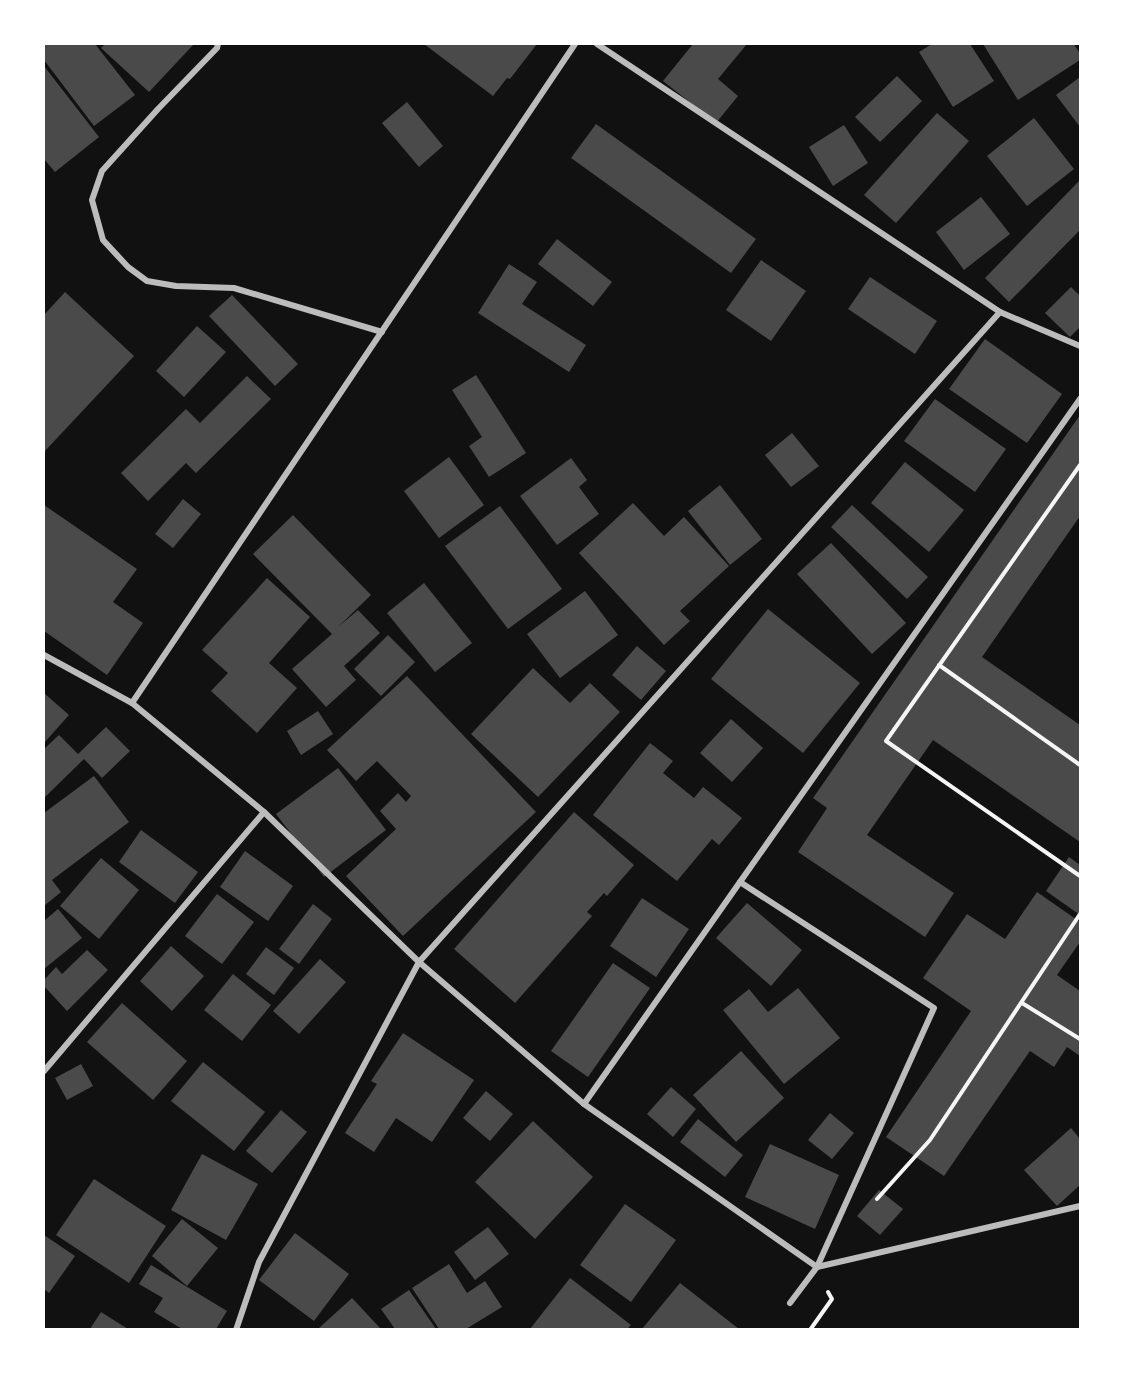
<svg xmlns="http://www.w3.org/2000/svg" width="1124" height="1373" font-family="'DejaVu Sans',sans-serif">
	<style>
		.building { fill: #4a4a4a }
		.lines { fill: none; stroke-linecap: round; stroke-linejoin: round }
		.path { stroke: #f5f5f5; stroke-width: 4 }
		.minor { stroke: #bcbcbc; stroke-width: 6 }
	</style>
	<rect width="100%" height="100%" fill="#111"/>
	<g class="building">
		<path d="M44,44H95L135,95L94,126L44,60Z"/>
		<path d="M105,44H194L149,92L101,48Z"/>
		<path d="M424,44H537L510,79L507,78L493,96Z"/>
		<path d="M693,44H747L718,79L738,96L716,123L663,81Z"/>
		<path d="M932,44H970L994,81L953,107L919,52Z"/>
		<path d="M983,44H1074L1080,54V60L1018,100Z"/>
		<path d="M44,66L99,137L55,172L44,159Z"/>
		<path d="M897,76L922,101L880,142L855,117Z"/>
		<path d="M1080,77V127L1056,95Z"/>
		<path d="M407,102L443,146L419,167L382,123Z"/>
		<path d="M937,113L969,141L896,223L864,195Z"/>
		<path d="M1034,118L1074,169L1027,206L987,156Z"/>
		<path d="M596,124L756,239L731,273L571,158Z"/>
		<path d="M844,125L868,163L833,186L809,147Z"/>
		<path d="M1080,180V230L1009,302L985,278Z"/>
		<path d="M981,197L1010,234L964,270L936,232Z"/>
		<path d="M557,239L612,282L593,306L538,264Z"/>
		<path d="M761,260L806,291L771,341L726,310Z"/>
		<path d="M509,264L537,282L522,304L586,345L569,372L478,313Z"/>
		<path d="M870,277L937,321L915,354L848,309Z"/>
		<path d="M1071,287L1080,296V327L1070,337L1045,313Z"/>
		<path d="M65,292L134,356L44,452V315Z"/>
		<path d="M232,295L298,364L275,386L209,316Z"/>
		<path d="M197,326L226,352L184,397L156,371Z"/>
		<path d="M985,339L1062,394L1027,443L949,389Z"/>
		<path d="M476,375L526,453L489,477L469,446L482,437L452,390Z"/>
		<path d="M247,376L271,399L196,473L186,463L148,501L121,473L186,409L200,423Z"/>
		<path d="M935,399L1006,449L975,492L904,441Z"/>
		<path d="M1080,415V516L982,657L1080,725V842L933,740L867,835L954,893L925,937L798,852L827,808L813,798Z"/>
		<path d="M792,433L819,466L791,487L765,455Z"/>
		<path d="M449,457L484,505L439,538L404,491Z"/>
		<path d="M571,458L587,480L579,487L599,514L557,545L520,496Z"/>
		<path d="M905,462L964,510L929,552L871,503Z"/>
		<path d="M720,485L762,539L730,565L688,511Z"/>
		<path d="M183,499L201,514L173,548L155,534Z"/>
		<path d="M633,503L664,536L684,517L729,566L680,611L690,621L664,645L579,553Z"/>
		<path d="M44,505L137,569L113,602L143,623L107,675L44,631Z"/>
		<path d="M852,505L928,577L907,599L831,527Z"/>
		<path d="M500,506L562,589L508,629L445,546Z"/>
		<path d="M293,515L371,595L338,627L358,610L380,633L344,666L356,680L326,707L292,669L332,634L253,554Z"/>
		<path d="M831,543L906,623L872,654L797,574Z"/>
		<path d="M267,578L310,617L269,663L297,688L257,733L211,691L228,673L202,650Z"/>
		<path d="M424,583L472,643L435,672L387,613Z"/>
		<path d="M585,591L618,635L560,678L527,634Z"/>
		<path d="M768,609L860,683L803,753L711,679Z"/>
		<path d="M388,635L415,662L381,696L354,669Z"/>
		<path d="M637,646L666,671L641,700L612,675Z"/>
		<path d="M533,668L570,703L590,683L620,712L538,797L471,734Z"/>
		<path d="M407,676L536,812L403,936L346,876L396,829L380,811L398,793L406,802L411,796L377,761L356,781L327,750Z"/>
		<path d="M44,693L69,715L44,743Z"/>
		<path d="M318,711L333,734L301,755L287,731Z"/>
		<path d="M731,719L763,748L732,782L700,753Z"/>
		<path d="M106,727L130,751L102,778L84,759L44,798V749L59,735L78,754Z"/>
		<path d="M650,743L673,761L663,773L694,798L703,787L742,818L719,845L712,839L677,881L593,815Z"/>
		<path d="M338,768L386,830L324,877L276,814Z"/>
		<path d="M94,776L129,822L52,880L61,892L44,906V813Z"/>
		<path d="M574,812L634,865L607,896L604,893L587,912L592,916L515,1003L454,949Z"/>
		<path d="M141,830L198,872L175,903L119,862Z"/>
		<path d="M245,851L293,886L268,921L220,887Z"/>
		<path d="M1069,857L1080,865V915L1046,891Z"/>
		<path d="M101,858L139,890L99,939L60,906Z"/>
		<path d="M1037,892L1080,922V942L1057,975L1080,991V1056L1067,1047L1054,1067L1030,1051L944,1176L886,1137L971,1011L923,978L967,914L1005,939Z"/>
		<path d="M217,894L254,922L222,964L185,936Z"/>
		<path d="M642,898L689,929L656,977L610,946Z"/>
		<path d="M747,903L802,950L771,986L716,938Z"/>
		<path d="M313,904L332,919L299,964L279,949Z"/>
		<path d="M58,909L82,938L44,969V921Z"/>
		<path d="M171,946L204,976L172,1011L140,981Z"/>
		<path d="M266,947L294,968L274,995L246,974Z"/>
		<path d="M87,950L108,970L67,1011L44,986V980L56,967L62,974Z"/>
		<path d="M320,959L346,982L299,1034L273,1011Z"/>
		<path d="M613,963L650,988L588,1077L551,1051Z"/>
		<path d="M233,974L271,1005L242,1041L204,1010Z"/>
		<path d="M798,988L840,1038L784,1084L723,1010L749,989L768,1012Z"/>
		<path d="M122,1003L187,1061L153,1100L87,1042Z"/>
		<path d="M403,1033L474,1080L432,1142L396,1118L374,1152L345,1133L377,1084L371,1081Z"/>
		<path d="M741,1051L784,1098L736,1142L693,1095Z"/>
		<path d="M203,1062L265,1112L234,1151L171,1101Z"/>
		<path d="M81,1064L93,1086L67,1100L55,1078Z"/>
		<path d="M671,1087L696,1109L673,1137L647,1114Z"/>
		<path d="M486,1091L513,1114L490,1141L463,1118Z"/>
		<path d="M281,1110L307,1132L272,1173L246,1151Z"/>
		<path d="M830,1113L854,1133L832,1159L808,1140Z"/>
		<path d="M698,1119L743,1155L725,1177L680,1142Z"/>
		<path d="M533,1121L593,1177L535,1239L475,1182Z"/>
		<path d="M1071,1128L1080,1139V1185L1057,1206L1024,1170Z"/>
		<path d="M770,1144L839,1175L815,1229L745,1197Z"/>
		<path d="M202,1154L258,1184L226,1240L171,1210Z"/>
		<path d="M94,1179L166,1226L129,1283L56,1235Z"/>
		<path d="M879,1190L903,1209L880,1235L857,1216Z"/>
		<path d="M625,1204L676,1240L631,1302L580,1265Z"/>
		<path d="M182,1219L218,1248L187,1286L152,1256Z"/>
		<path d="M488,1227L509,1254L475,1280L454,1252Z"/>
		<path d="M295,1233L349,1274L314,1321L259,1280Z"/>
		<path d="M44,1235L75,1256L49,1293L44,1289Z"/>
		<path d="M449,1264L467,1293L485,1281L502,1307L466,1329H439L412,1288Z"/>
		<path d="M151,1265L227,1311L216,1329H182L154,1312L163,1298L139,1284Z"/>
		<path d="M570,1278L631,1325L627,1329H530Z"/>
		<path d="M680,1283L739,1329H642Z"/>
		<path d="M409,1290L436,1329H395L381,1309Z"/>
		<path d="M352,1298L381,1329H318Z"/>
		<path d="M101,1312L128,1329H90Z"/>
	</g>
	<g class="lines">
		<g class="path">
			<path d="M1080,465L886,741L1080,876"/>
			<path d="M939,665L1080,765"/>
			<path d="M1022,1003L1080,1039"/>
			<path d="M877,1199L930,1140L1080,914"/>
			<path d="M810,1330L832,1299L828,1292"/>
		</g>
		<g class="minor">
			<path d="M218,44L217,48L158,109L102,171L92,200L103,240L128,267L147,281L176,286L234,288L382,332"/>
			<path d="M597,44L1000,312L1080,346"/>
			<path d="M44,655L132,703L264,812L419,962L584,1104L817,1267L1080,1206"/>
			<path d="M132,703L575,44"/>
			<path d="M44,1071L264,812"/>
			<path d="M584,1104L740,882"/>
			<path d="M790,1303L817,1267L934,1008L740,882L1080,399"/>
			<path d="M236,1330L259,1262L419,962L1000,312"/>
		</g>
	</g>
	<rect width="1124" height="1373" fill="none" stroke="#ffffff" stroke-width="90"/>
</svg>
